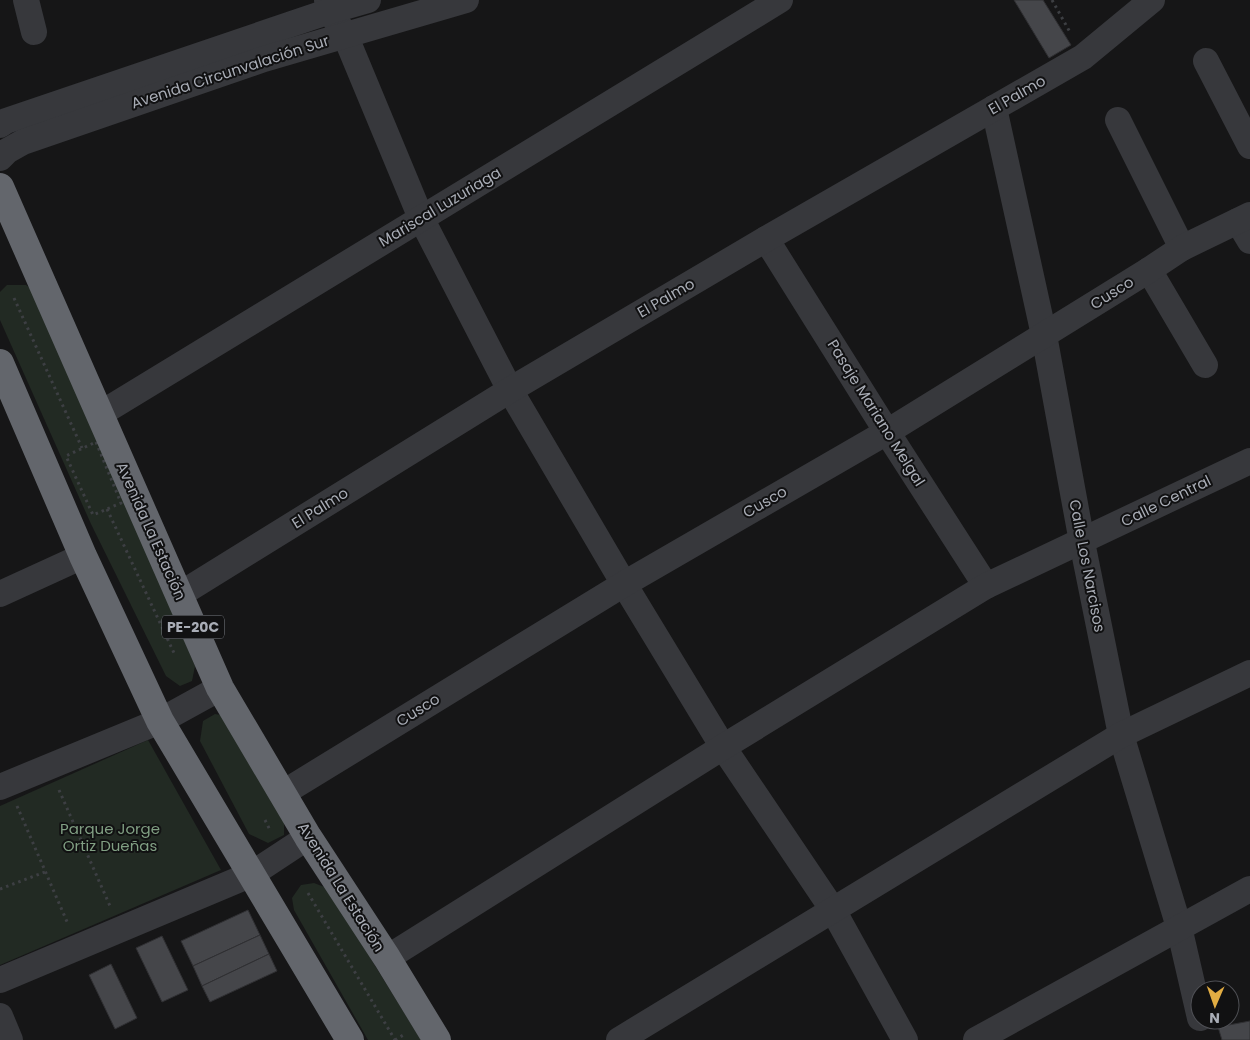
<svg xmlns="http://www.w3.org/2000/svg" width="1250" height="1040" font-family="Poppins,sans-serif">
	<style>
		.green { fill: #222a23 }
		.building { fill: #45464a; stroke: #303033 }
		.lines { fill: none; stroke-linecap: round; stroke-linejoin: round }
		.path { stroke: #3d3f43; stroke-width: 3; stroke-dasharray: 2.5 4; stroke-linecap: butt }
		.minor { stroke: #37383c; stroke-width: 26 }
		.highway { stroke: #63666c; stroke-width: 28 }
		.labels { text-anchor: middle; stroke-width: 4; stroke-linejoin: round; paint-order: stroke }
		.shield { fill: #111112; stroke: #7b7e85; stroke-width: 1 }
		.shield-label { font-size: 14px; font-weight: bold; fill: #a9adb6 }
		.street-label { font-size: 15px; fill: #a9adb6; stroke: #111112 }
		.park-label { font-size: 15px; fill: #819f83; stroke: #111112 }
	</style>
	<rect width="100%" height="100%" fill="#161617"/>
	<g class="green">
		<path d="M7,285H26L40,295L195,666L192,681L180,686L166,676L91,524L0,320V292Z"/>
		<path d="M215,714L232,717L284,816V835L268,843L249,834L200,741L203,721Z"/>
		<path d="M148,740L221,870L0,965V806Z"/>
		<path d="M314,883L327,888L421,1040H368L294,910L292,898L301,885Z"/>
	</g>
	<g class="building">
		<path d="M1014,0H1043L1071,45L1049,58Z"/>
		<path d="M248,910L260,935L193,966L181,941Z"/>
		<path d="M260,935L269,954L202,986L193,966Z"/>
		<path d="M162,936L188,990L162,1002L136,948Z"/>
		<path d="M269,954L277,971L210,1002L202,986Z"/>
		<path d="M111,964L137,1018L115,1029L89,975Z"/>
		<path d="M1250,1021V1040H1222L1218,1027Z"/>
	</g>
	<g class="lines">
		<g class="path">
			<path d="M1052,0L1071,34"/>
			<path d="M14,298L82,448"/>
			<path d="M96,442L121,503L93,515L66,456Z"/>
			<path d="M107,509L174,653"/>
			<path d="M59,790L110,906"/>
			<path d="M17,806L68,924"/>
			<path d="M265,820L270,830"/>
			<path d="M0,889L45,872"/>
			<path d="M308,893L395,1040"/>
			<path d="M395,1040L405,1034"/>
		</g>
		<g class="minor">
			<path d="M26,0L34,32"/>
			<path d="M327,0L330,11L345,35L421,218L510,390L624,584L723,747L833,910L905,1040"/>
			<path d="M1206,61L1250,146"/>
			<path d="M994,108L1044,335L1082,542L1121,735L1179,927L1200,1018"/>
			<path d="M1118,120L1182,248"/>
			<path d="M0,125L6,121L330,11L368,0"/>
			<path d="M0,158L7,151L23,142L264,59L466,0"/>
			<path d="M1238,221L1250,241"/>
			<path d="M766,239L887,432L986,586"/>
			<path d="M1149,270L1205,365"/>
			<path d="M100,414L780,0"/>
			<path d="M0,594L83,556"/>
			<path d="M179,595L510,390L766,239L1083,57L1152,0"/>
			<path d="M0,787L160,721L220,688"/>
			<path d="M283,793L624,584L887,432L1149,270L1182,248L1250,215"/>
			<path d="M387,958L723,747L986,586L1250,461"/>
			<path d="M0,980L252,874L308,837"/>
			<path d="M0,1016L10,1040"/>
			<path d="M619,1040L1121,735L1250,673"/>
			<path d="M976,1040L1250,889"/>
		</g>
		<g class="highway">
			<path d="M0,187L220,688L308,837L387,958L437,1040"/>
			<path d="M0,363L83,556L160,721L350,1040"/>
		</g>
	</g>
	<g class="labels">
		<rect class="shield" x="162" y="615.5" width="62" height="23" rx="4"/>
		<g class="shield-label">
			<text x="193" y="632">PE-20C</text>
		</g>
		<g class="street-label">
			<text transform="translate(230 72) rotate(-18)" y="5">Avenida Circunvalación Sur</text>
			<text transform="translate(1017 95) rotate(-30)" y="5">El Palmo</text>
			<text transform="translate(440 207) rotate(-31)" y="5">Mariscal Luzuriaga</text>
			<text transform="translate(1112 293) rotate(-32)" y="5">Cusco</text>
			<text transform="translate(666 298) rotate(-30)" y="5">El Palmo</text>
			<text transform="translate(876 413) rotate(58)" y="5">Pasaje Mariano Melgal</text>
			<text transform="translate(1166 501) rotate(-26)" y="5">Calle Central</text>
			<text transform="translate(765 502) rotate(-30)" y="5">Cusco</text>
			<text transform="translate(320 508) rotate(-32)" y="5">El Palmo</text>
			<text transform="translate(151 531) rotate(66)" y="5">Avenida La Estación</text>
			<text transform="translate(1087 566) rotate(79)" y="5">Calle Los Narcisos</text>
			<text transform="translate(418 710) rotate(-32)" y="5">Cusco</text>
			<text transform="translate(341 887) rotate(58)" y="5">Avenida La Estación</text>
		</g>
		<g class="park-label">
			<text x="110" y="834">Parque Jorge<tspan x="110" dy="17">Ortiz Dueñas</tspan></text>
		</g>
	</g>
	<g transform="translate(1215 1005) rotate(182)"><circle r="24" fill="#111112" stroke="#4e4f54"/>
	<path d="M0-4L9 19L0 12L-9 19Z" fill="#e2ad43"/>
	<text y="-8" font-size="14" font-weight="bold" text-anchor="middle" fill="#a9adb6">N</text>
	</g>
</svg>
